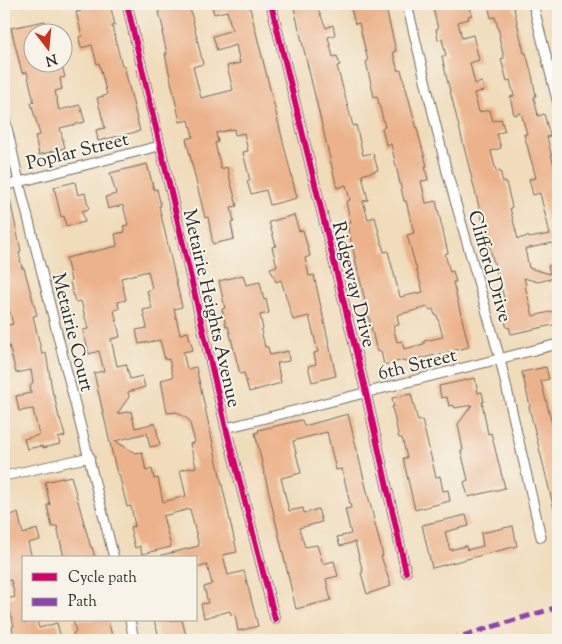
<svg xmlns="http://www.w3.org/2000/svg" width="562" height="644" font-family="'Sorts Mill Goudy',serif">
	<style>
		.building { fill: #ecb28b; fill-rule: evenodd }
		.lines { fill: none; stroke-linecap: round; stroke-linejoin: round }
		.street-casing { stroke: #70695d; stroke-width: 11 }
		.street { stroke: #fff; stroke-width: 9 }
		.quiet { stroke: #8e44ad; stroke-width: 5; stroke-dasharray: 10 5; stroke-linecap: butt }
		.cycleway-casing { stroke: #f7f3e8; stroke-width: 9 }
		.cycleway { stroke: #d6006c; stroke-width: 6 }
		.labels { text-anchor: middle; stroke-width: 4; stroke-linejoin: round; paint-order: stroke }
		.street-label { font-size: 19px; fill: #2b2b2b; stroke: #f7f3e8 }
	</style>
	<rect width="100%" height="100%" fill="#f7f3e8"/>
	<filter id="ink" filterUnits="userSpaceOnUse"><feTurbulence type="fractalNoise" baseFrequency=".02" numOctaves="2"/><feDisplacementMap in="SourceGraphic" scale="10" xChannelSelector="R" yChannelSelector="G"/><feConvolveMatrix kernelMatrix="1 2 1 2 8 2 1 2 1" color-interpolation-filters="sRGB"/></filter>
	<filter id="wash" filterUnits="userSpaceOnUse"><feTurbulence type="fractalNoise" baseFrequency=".0096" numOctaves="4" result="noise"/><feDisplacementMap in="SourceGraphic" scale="20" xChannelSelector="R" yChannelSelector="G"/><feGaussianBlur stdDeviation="1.12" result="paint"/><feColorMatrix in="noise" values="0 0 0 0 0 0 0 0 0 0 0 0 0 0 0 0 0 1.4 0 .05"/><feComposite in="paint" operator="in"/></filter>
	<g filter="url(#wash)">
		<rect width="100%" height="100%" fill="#f0dbba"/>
		<g id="blocks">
			<g class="building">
				<path d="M79,4H110L115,25L112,26L122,66H124L140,131L98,141L96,130L105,128L97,98L107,95L99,63L97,64L92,45L81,48L79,37L82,36L76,12L81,11Z"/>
				<path d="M157,4H189L203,64L193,67L201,98L233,90L227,66L240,63L236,45L217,51L213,36L232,30L227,11L214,14L211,4H249L297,198L270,205L266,190L251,194L247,181H250L243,152L248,151L244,133L235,135L234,129L216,133L218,142L215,143L221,169L227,167L237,206L231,207L234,222L231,223L234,239L213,244L208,217L205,218L186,139L193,137L189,120L180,122L165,54H167L162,32H164Z"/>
				<path d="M293,4H316L326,28L333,25L335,35L328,37L333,57L337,56L340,65L337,66L353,126L356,125L363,155L373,153L378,170L362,175L368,200L363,201L368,219L375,217L384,252L388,251L400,297L423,292L407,235L414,233L406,201H404L391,144L386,145L382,128L385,127L377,96L374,97L366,62L368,61L359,23L355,24L350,4H385L396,51L393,52L398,71L401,70L427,166H425L428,180L421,181L426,203L436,201L448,253L445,254L450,272L453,271L456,282H453L469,347L405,362L404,360L384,365L381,351L377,352L347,224L351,223L346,202L350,200L346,185L337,188ZM428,307L429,310L433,309L435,315H437L443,337L424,341V344L404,349L402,341L397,342L393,326L399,325L397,315Z"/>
				<path d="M432,4H469L472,15L468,16L469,19L458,22L462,38L473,35L479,60L470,63L475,84L482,82L484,91L474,93L479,112L490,110L493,121L501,119L505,131L497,134L501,148L491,151L496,171L500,170L503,182H506L512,207L510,208L518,239L528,236L529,238L550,234L540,193L533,195L529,179L536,178L524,134H527L521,113L514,115L510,97L514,96L510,80L507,81L501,59L504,58L499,37L500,36L495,17L491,18L488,4H513L524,53H526L532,75L536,96L534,97L538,116L544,114L550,136L547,137L558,182V254H555L552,243L525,249L529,268L550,274L548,266L558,264V277L538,282L524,278L526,285L525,286L533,316L558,310V324L511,334L509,327L507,328L501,309L504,308L503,301H505L486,235L446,75L442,56H446L442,39L438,40L436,29H438Z"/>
				<path d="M45,21L48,32H32V62H43L45,70L62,66L65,77L60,78L62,89L55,91L59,110L80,105L85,122L60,128L65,148L39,155L35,136L40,135L31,103L34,102L27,72L22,73L11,28Z"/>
				<path d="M147,164L154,190L157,189L161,206H159L182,307L174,309L180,334L188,332L193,350L183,352L187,369L196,367L237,552L223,555L228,575L244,571L258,626L238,631L235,614L231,615L230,611L204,618L201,604L208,603L204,587L212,584L207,565L196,568V558H163L162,555L199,546L190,509L163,516L171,547L142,554L140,546L135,548L130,527L135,526L131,506L127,507L119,474H117L94,373L104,371L99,351L89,354L83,330L88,329L81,301L75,302L70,282L71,281L66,258L117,246L115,234L125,232L123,226L128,225L123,205L108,209L105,197L116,194L110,173ZM148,271L152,289L147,291L152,308L143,310L147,328L136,330L139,344L160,340L165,360L169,359L173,377L161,380L167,413L177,412L189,420L195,442L190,444L196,467L180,470L186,496L163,502L158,478L154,479L152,469L146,471L142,452L135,453L115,441L147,433L150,447L160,445L155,423L135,428L131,411L117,414L129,397L128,392L145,387L142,376L130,379L126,364L117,366L111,339L120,337L114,310L119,309L118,302L126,300L121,278Z"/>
				<path d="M75,182L78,195L85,193L89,209L82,211L85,222L66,226L64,216L61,217L54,187Z"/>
				<path d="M8,191L21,251L19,252L22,268H24L37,315L33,316L42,354L46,353L53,395L54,394L59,418H60L65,436L58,438L60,444L43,448L42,446L27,449L24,439L39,435L33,409L19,411L16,396L31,393L30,386L33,382L31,370L16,373L9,345L4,346V326L13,324L8,306L4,307V192Z"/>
				<path d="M294,215L299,231L303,230L310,256L305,258L309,276L314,275L336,376L312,382L308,366L316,364L314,353L318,352L309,316L293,320L281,280L276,282L270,268L277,266L272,247L276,246L269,222Z"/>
				<path d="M243,275L246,285L260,282L264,300L266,299L269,313L260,315L263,329L261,330L265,347H268L270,355L288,351L289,361L277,363L281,383L249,392L244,373L240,374L228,326L226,327L222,309L225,308L219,281Z"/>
				<path d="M546,367L549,379L541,381L558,447V512L555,513L529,407L530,406L522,372Z"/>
				<path d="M475,378L478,393L482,392L484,402H482L488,434L491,433L505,488L468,497L464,482L468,480L461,451L463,450L458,424L472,405L455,408L453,405L449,406L447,397L441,398L439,386Z"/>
				<path d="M411,394L418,421L422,420L436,477L440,476L443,491L448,490L450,501L415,510L403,458H407L402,438H399L392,407H394L392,398Z"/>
				<path d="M348,414L383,556H381L391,586L367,594L361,573L363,572L355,542L340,546L337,537L351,534L345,509L351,508L342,469L336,470L327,432L293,441L301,473L281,478L289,511L303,508L304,513L318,509L322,522L299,528L305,547L317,545L323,564L334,561L338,576L326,579L331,600L296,609L255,433L259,432L258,430L302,420L304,426Z"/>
				<path d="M71,476L91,548L92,547L95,558H64L57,526L52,527L47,505H50L45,482Z"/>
				<path d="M18,513L23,534L37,529L40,540L28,543L32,558H24V623L37,620L39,628L57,623L61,638L51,640H15L12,627L14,626L7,599L15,597L11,580L4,582V522L10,521L9,515Z"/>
				<path d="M466,515L469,526L445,532L450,550L466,546L467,550L483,546L481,533L513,526L517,546L432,568L422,525Z"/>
				<path d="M73,620H108L113,640H75L73,633L76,632Z"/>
				<path d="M154,620H182L186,636L168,640H160Z"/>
			</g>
		</g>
	</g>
	<g filter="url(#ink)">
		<use href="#blocks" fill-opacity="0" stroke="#70695d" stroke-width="1"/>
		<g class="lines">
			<g class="street-casing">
				<g id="street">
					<path d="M127,4L226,428L275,619"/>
					<path d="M271,4L366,393L406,572"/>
					<path d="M407,4L447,172L500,359L541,537"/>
					<path d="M533,4L558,104"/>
					<path d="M4,114L19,182L114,558"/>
					<path d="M4,186L159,146"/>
					<path d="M226,428L558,344"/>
					<path d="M4,476L90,457"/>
					<path d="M130,620L134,640"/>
				</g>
			</g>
			<use href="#street" class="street"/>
			<path class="quiet" d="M449,640L558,607"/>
			<g class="cycleway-casing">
				<g id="cycleway">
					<path d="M127,4L226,428L275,619"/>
					<path d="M271,4L366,393L406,572"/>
				</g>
			</g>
			<use href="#cycleway" class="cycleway"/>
		</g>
	</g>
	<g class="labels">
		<g class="street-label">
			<text transform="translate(77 150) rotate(-14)" y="7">Poplar Street</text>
			<text transform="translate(491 266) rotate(74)" y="7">Clifford Drive</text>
			<text transform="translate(355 284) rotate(76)" y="7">Ridgeway Drive</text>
			<text transform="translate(213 308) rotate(77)" y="7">Metairie Heights Avenue</text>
			<text transform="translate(74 332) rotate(76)" y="7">Metairie Court</text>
			<text transform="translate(417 363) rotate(-14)" y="7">6th Street</text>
		</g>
	</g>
	<rect width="562" height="644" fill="none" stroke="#f7f3e8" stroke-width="20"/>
	<rect x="22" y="556" width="175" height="65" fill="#f7f3e8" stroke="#a5a39c"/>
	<rect x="32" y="573" width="25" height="8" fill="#d6006c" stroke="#a5a39c"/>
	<text x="68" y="582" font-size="15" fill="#2b2b2b">Cycle path</text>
	<rect x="32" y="598" width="25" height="8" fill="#8e44ad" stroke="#a5a39c"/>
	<text x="68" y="606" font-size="15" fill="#2b2b2b">Path</text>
	<g transform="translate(48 48) rotate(164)"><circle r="24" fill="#f7f3e8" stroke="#a5a39c"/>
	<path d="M0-4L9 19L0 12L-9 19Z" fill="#c8321e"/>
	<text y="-8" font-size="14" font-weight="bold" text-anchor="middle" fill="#2b2b2b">N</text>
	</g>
</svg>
